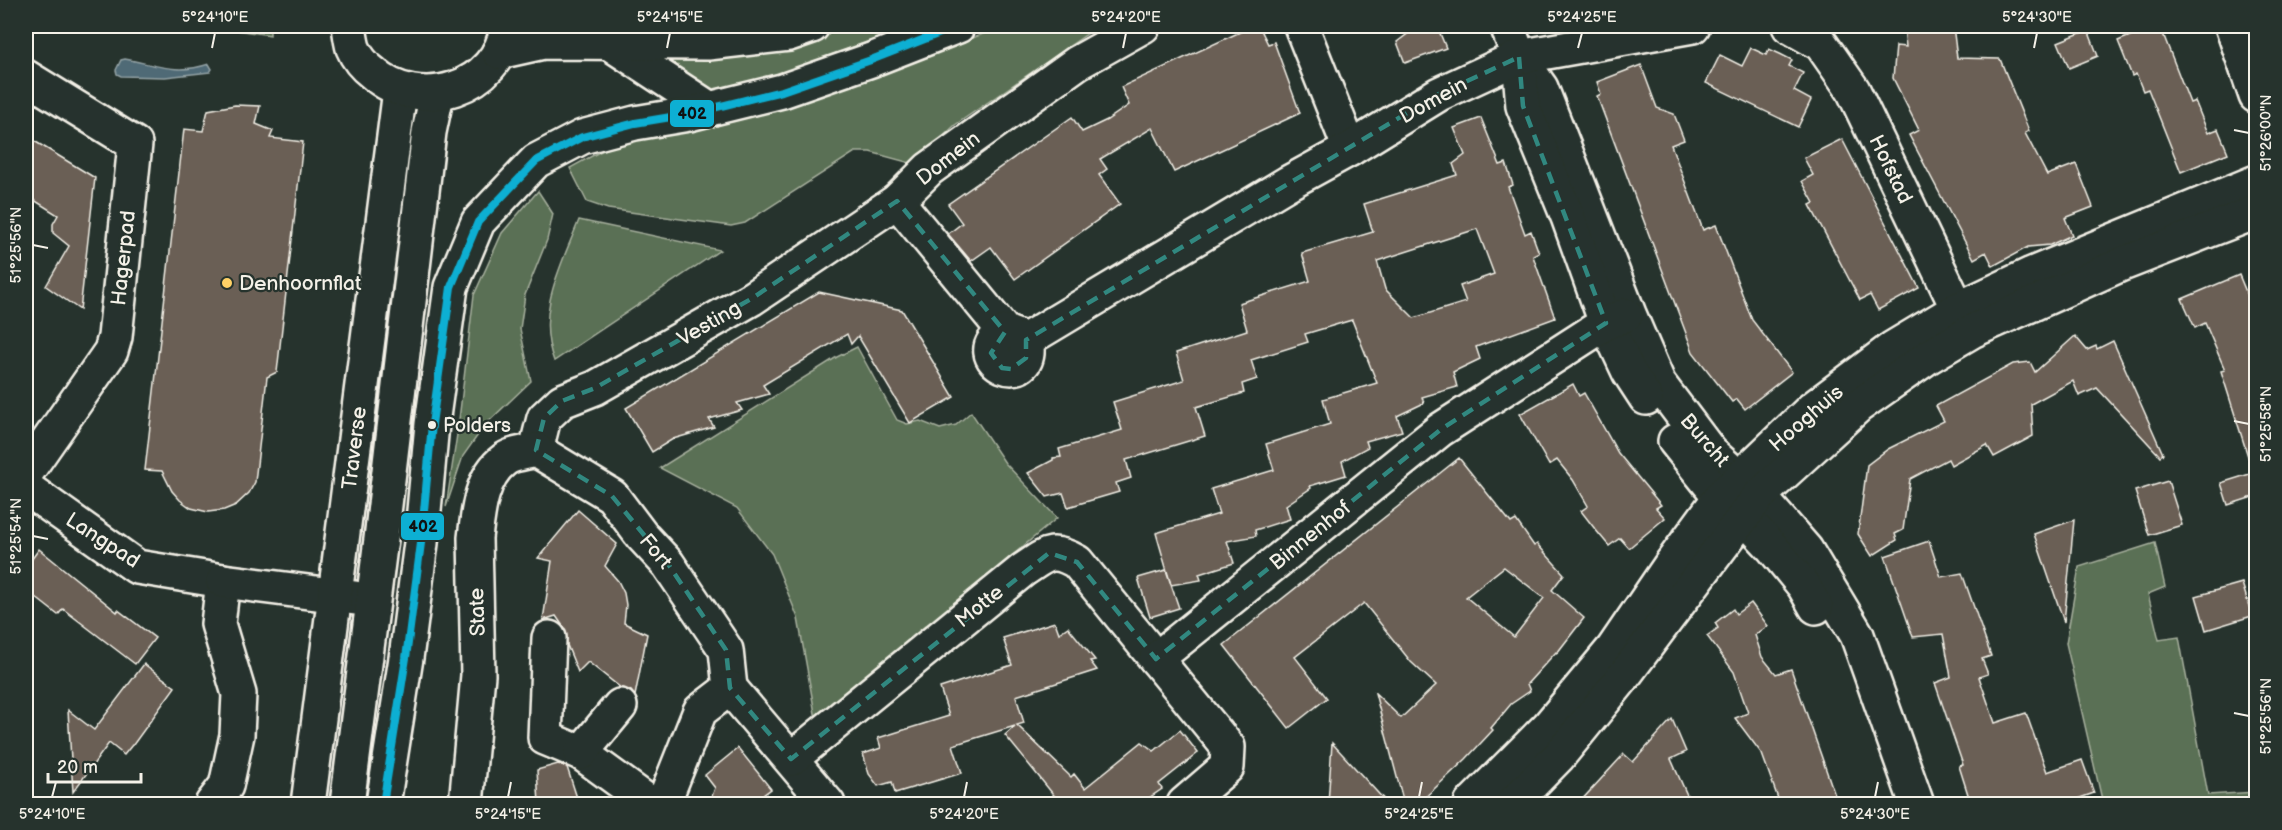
<svg xmlns="http://www.w3.org/2000/svg" width="2282" height="830" font-family="'Balsamiq Sans',sans-serif">
	<style>
		.green { fill: #5a7054; stroke: #a7b09e; stroke-width: 1.5 }
		.water { fill: #506b76; stroke: #92a1a4; stroke-width: 1.5 }
		.building { fill: #6b5f55; stroke: #f4f1e8; stroke-width: 1.5; fill-rule: evenodd }
		.lines { fill: none; stroke-linecap: round; stroke-linejoin: round }
		.minor-casing { stroke: #f4f1e8; stroke-width: 38 }
		.major-casing { stroke: #f4f1e8; stroke-width: 38 }
		.minor { stroke: #26332d; stroke-width: 33 }
		.major { stroke: #26332d; stroke-width: 33 }
		.bus-1-casing { stroke: #26332d; stroke-width: 12 }
		.bus-1 { stroke: #0dafd3; stroke-width: 8 }
		.marked { fill: none; stroke: #318880; stroke-width: 4.5; stroke-dasharray: 12 8; stroke-linejoin: round }
		.ticks { fill: none; stroke: #f4f1e8; stroke-width: 2 }
		.poi-dot { fill: #ffd166; stroke: #26332d; stroke-width: 2 }
		.bus-dot { fill: #f4f1e8; stroke: #26332d; stroke-width: 2 }
		.labels { text-anchor: middle; stroke-width: 4.5; stroke-linejoin: round; paint-order: stroke }
		.bus-label { font-size: 20px; fill: #f4f1e8; stroke: #26332d; text-anchor: start }
		.street-label { font-size: 21px; fill: #f4f1e8; stroke: #26332d }
		.poi-label { font-size: 21px; fill: #f4f1e8; stroke: #26332d; text-anchor: start }
		.line-badge { stroke: #26332d; stroke-width: 2 }
		.pale-badge-label { font-size: 16px; text-anchor: middle; font-weight: bold; fill: #111 }
		.neatline { fill: none; stroke: #f4f1e8; stroke-width: 2 }
		.ticks-label { font-size: 15px; text-anchor: middle; fill: #f4f1e8 }
	</style>
	<rect width="100%" height="100%" fill="#26332d"/>
	<filter id="ink" filterUnits="userSpaceOnUse"><feTurbulence type="fractalNoise" baseFrequency=".0167" numOctaves="2"/><feDisplacementMap in="SourceGraphic" scale="12" xChannelSelector="R" yChannelSelector="G"/><feConvolveMatrix kernelMatrix="1 2 1 2 8 2 1 2 1" color-interpolation-filters="sRGB"/></filter>
	<g filter="url(#ink)">
		<g class="green">
			<path d="M208,26H270V35Z"/>
			<path d="M831,26H912L756,82L715,92L700,88L652,53L815,31Z"/>
			<path d="M1003,26H1104L1090,32L955,125L914,164L870,152H855L745,223L731,226L608,209L587,202L570,168L601,151L644,134L786,106L894,69Z"/>
			<path d="M538,191L553,214L547,240L525,295L520,329L531,381L485,425L463,456L446,507L458,428L474,295L502,233Z"/>
			<path d="M579,220L720,250L554,361C535,312 561,266 579,220Z"/>
			<path d="M857,347L897,420L907,424L920,421L940,429L956,425L971,412L1005,463L1057,518L816,719L798,618L772,554L737,508L660,468L837,357Z"/>
			<path d="M2155,543L2165,587L2148,594L2159,640L2179,637L2208,795L2256,792V804H2103L2066,643L2079,567Z"/>
		</g>
		<path class="water" d="M125,59C157,65 176,75 209,64L212,69L210,72L165,77L121,76L117,74L116,70L121,60Z"/>
		<g class="building">
			<path d="M1253,26H1259L1268,44L1274,42L1300,113L1174,172L1152,128L1100,159L1107,169L1099,175L1120,204L1015,279L991,247L971,261L948,234L962,223L948,204L1072,117L1082,132L1107,120L1129,105L1121,87Z"/>
			<path d="M1418,26H1437L1446,48L1405,63L1397,42Z"/>
			<path d="M1908,26H1953L1957,58L2000,59L2029,131L2025,133L2047,175L2076,164L2093,207L2065,218L2072,235L2050,245L2028,247L1993,266L1986,252L1974,259L1909,135L1919,130L1893,78L1896,46L1906,47L1904,27H1908Z"/>
			<path d="M2154,26H2160L2190,103L2195,101L2208,133L2218,129L2228,153L2181,172L2148,89L2143,91L2136,74L2132,76L2118,41Z"/>
			<path d="M2088,30L2098,56L2069,68L2058,42Z"/>
			<path d="M1751,48L1766,55L1769,49L1780,54L1792,60L1789,66L1803,73L1794,91L1811,100L1798,127L1706,83L1720,55L1742,66Z"/>
			<path d="M1641,65L1657,108L1674,114L1684,140L1671,145L1703,230L1716,225L1752,320L1792,372L1745,409L1737,399L1732,402L1693,352L1597,96L1601,94L1597,82Z"/>
			<path d="M235,105L260,106L256,124L273,131L270,138L303,142L277,372L267,377L255,482L249,493L236,505L224,510L208,512L191,508L180,500L172,491L162,471L145,470L184,129L203,131L208,110Z"/>
			<path d="M1481,118L1500,165L1506,163L1513,185L1508,187L1525,234L1531,231L1539,253L1533,256L1555,318L1476,347L1480,359L1453,372L1457,387L1422,397L1424,403L1397,416L1402,431L1366,441L1368,447L1342,461L1346,475L1310,486L1311,488L1286,505L1290,519L1255,530L1256,536L1227,541L1234,563L1199,574L1201,580L1171,585L1156,533L1219,514L1211,489L1274,470L1266,444L1330,424L1323,399L1377,383L1352,320L1305,334L1308,342L1251,360L1257,379L1242,384L1244,393L1196,407L1205,436L1126,460L1131,478L1116,483L1119,492L1068,507L1063,493L1047,497L1028,473L1053,460V458L1061,457L1059,449L1122,430L1113,402L1184,380L1176,353L1247,330L1239,303L1310,281L1302,253L1373,232L1364,204L1457,175L1453,164L1465,155L1454,128ZM1477,229L1494,274L1460,286L1466,302L1414,318L1385,289L1377,261Z"/>
			<path d="M26,136L95,178L80,310L46,286L69,246L53,233V224L58,215L26,195Z"/>
			<path d="M1842,139L1919,288L1878,310L1870,295L1860,300L1810,205L1814,203L1802,181L1813,175L1804,158Z"/>
			<path d="M2239,275L2249,299L2256,296V332L2249,336L2256,361V465L2251,466L2221,371L2225,370L2205,323L2195,328L2182,299Z"/>
			<path d="M819,292L902,310L954,397L910,423L858,336L851,344L847,334L763,385L769,394L737,403L742,410L709,419L714,427L673,439L652,452L626,408Z"/>
			<path d="M2075,336L2087,350L2096,346L2097,349L2113,341L2163,454L2160,456L2097,388L2079,396L2073,381L2031,404L2033,436L1994,457L1987,445L1951,465L1948,459L1910,479L1903,530L1895,534L1897,540L1872,556L1858,534L1867,465L1888,449L1944,421L1936,406L2013,364L2030,362L2035,372Z"/>
			<path d="M1573,384L1579,396L1584,393L1618,453L1661,505L1656,508L1665,518L1629,548L1620,538L1609,546L1595,529L1581,511L1588,506L1573,480L1557,460L1549,465L1520,414Z"/>
			<path d="M1459,458L1511,523L1516,520L1534,546L1537,544L1564,574L1552,590L1584,618L1557,653L1556,652L1527,684L1530,691L1511,704L1491,728L1493,730L1466,759L1418,804H1404L1375,693L1401,718L1436,685L1411,662L1364,603L1295,657L1327,698L1289,728L1224,645ZM1504,567L1544,598L1514,637L1466,597Z"/>
			<path d="M2256,472V496L2228,505L2221,483Z"/>
			<path d="M2168,481L2182,525L2149,535L2135,491Z"/>
			<path d="M578,510L617,544L605,566L618,581L624,593L626,605L624,623L647,634L635,696L631,691L621,688L588,662L578,672L567,645L565,629L556,616L543,620L552,561L538,558Z"/>
			<path d="M2074,520L2064,622L2034,534Z"/>
			<path d="M1929,541L1941,577L1962,573L1991,656L1982,659L1988,674L1979,677L1995,723L2026,713L2047,772L2082,760L2094,793L2063,804H1971L1959,766L1963,765L1935,683L1951,677L1943,634L1913,637L1885,556Z"/>
			<path d="M39,549L117,612L118,610L155,638L135,664L63,609L58,615L26,590V567Z"/>
			<path d="M1166,570L1179,608L1150,617L1138,578Z"/>
			<path d="M2242,583L2252,616L2206,630L2196,596Z"/>
			<path d="M1751,603L1768,626L1755,635L1762,657L1776,674L1791,669L1838,804H1780L1762,754L1735,718L1748,713L1734,672L1707,636L1718,628L1715,623L1733,609L1736,614Z"/>
			<path d="M1055,622L1059,633L1068,627L1095,660L1090,661L1097,670L1016,696L1024,723L1017,725L1071,777L1074,774L1085,788L1142,742L1154,751L1180,730L1198,753L1159,784L1162,789L1140,804H1061L1005,735L1015,726L953,745L962,773L895,793L892,782L878,786L869,774L863,754L881,748L878,738L949,716L940,688L1012,665L1003,638Z"/>
			<path d="M144,664L175,687L133,745H132L124,755L109,743L73,792L68,710L94,730Z"/>
			<path d="M1672,719L1686,752L1671,759L1691,804H1578L1624,754L1633,762Z"/>
			<path d="M1332,743L1388,804H1328Z"/>
			<path d="M738,748L771,789L751,804H709L715,788L705,775Z"/>
			<path d="M558,764L567,767L579,804H539L537,770Z"/>
		</g>
		<g class="lines">
			<g class="minor-casing">
				<g id="minor">
					<path d="M1301,26L1350,149"/>
					<path d="M1507,26L1519,57L1541,88L1629,314L1659,384L1711,453L1759,496L1806,550L1857,635L1917,804"/>
					<path d="M1789,26L1821,44L1853,90L1958,309L1970,327"/>
					<path d="M2232,26L2256,96"/>
					<path d="M608,42L710,109"/>
					<path d="M1519,59L1523,106L1568,217L1606,323L1629,372L1646,398"/>
					<path d="M26,77L135,144L115,337L111,351L26,473"/>
					<path d="M897,201L1005,332L1026,340L1288,183L1350,149L1439,94L1519,57L1693,26"/>
					<path d="M1005,332C960,359 1037,393 1026,340"/>
					<path d="M1675,441L1720,497L1743,516L1773,548L1804,586L1816,607"/>
					<path d="M536,450L544,418L562,401L595,388L751,299L897,201L929,169L1077,63L1143,26"/>
					<path d="M536,450L612,496L642,536L668,564L726,650L730,688"/>
					<path d="M26,488L137,567L223,581L218,624L239,694L237,735L226,786L212,804"/>
					<path d="M223,581L355,598"/>
					<path d="M549,638L545,738L581,753L651,804"/>
					<path d="M730,688L828,804"/>
					<path d="M581,753L620,706"/>
					<path d="M791,759L1023,570C1046,555 1051,547 1077,562L1156,659"/>
					<path d="M308,804L400,90"/>
					<path d="M347,804L381,539L429,132L437,94"/>
					<path d="M383,804L406,658L421,543L432,424L451,287L478,222L536,161L582,137L635,123L689,114L782,91L871,60L958,26"/>
					<path d="M466,804L478,675L475,538C478,512 481,477 504,460C511,454 526,453 536,450"/>
					<path d="M663,804L700,711L730,688"/>
					<path d="M1184,804L1227,767L1228,747L1156,659L1440,430L1606,323L1626,315"/>
					<path d="M1471,804L1548,727L1613,649L1671,564L1720,497L1812,409L1893,348L1958,309L2032,274L2256,182"/>
					<path d="M1512,804L1558,757L1620,681L1759,496L1858,406L1928,357L1972,331L2122,264L2256,212"/>
				</g>
			</g>
			<g class="major-casing">
				<g id="major">
					<path d="M349,26C350,33 351,41 353,48C357,58 365,67 373,73C418,114 500,89 507,26"/>
					<path d="M499,52L544,42L708,43L789,34L812,26"/>
				</g>
			</g>
			<use href="#minor" class="minor"/>
			<use href="#major" class="major"/>
			<g class="bus-1-casing">
				<path id="bus-1" d="M383,804L406,658L421,543L432,424L451,287L478,222L536,161L582,137L635,123L689,114L782,91L871,60L958,26"/>
			</g>
			<use href="#bus-1" class="bus-1"/>
		</g>
	</g>
	<path class="marked" d="M1519,57L1523,106L1606,323L1440,430L1156,659L1077,562L1049,553L791,759L730,688L726,650L668,564L612,496L536,450L544,418L562,401L595,388L751,299L897,201L1005,332L991,353L1002,368L1011,369L1026,358V340L1439,94Z"/>
	<path class="ticks" d="M212,48L215,33M667,48L670,33M1123,48L1126,33M1578,48L1582,33M2034,48L2037,33M2234,130L2249,133M33,245L48,248M2234,421L2249,424M33,536L48,539M2234,713L2249,716M52,797L56,782M508,797L511,782M964,797L967,782M1419,797L1422,782M1875,797L1878,782"/>
	<circle class="poi-dot" cx="227" cy="283" r="6"/>
	<circle class="bus-dot" cx="432" cy="425" r="5"/>
	<g class="labels">
		<g class="bus-label">
			<text x="443" y="432">Polders</text>
		</g>
		<g class="street-label">
			<text transform="translate(1433 100) rotate(-29)" y="7">Domein</text>
			<text transform="translate(948 158) rotate(-38)" y="7">Domein</text>
			<text transform="translate(1891 169) rotate(64)" y="7">Hofstad</text>
			<text transform="translate(123 258) rotate(-84)" y="7">Hagerpad</text>
			<text transform="translate(709 323) rotate(-30)" y="7">Vesting</text>
			<text transform="translate(1806 418) rotate(-41)" y="7">Hooghuis</text>
			<text transform="translate(1705 440) rotate(49)" y="7">Burcht</text>
			<text transform="translate(354 448) rotate(-83)" y="7">Traverse</text>
			<text transform="translate(1310 535) rotate(-39)" y="7">Binnenhof</text>
			<text transform="translate(103 540) rotate(33)" y="7">Langpad</text>
			<text transform="translate(656 551) rotate(50)" y="7">Fort</text>
			<text transform="translate(979 606) rotate(-39)" y="7">Motte</text>
			<text transform="translate(477 612) rotate(-92)" y="7">State</text>
		</g>
		<g class="poi-label">
			<text x="239" y="290">Denhoornflat</text>
		</g>
	</g>
	<g class="line-badge">
		<rect x="669" y="99" width="46" height="29" rx="6" fill="#0dafd3"/>
		<rect x="400" y="512" width="45" height="29" rx="6" fill="#0dafd3"/>
	</g>
	<g class="pale-badge-label">
		<text x="692" y="119">402</text>
		<text x="423" y="532">402</text>
	</g>
	<rect width="2282" height="830" fill="none" stroke="#26332d" stroke-width="66"/>
	<path d="M48 773v9h93v-9" fill="none" stroke="#f4f1e8" stroke-width="3"/>
	<text x="57" y="773" font-size="18" fill="#f4f1e8" stroke="#26332d" stroke-width="4.5" paint-order="stroke">20 m</text>
	<rect x="33" y="33" width="2216" height="764" class="neatline"/>
	<g class="ticks-label">
		<text x="215" y="22">5°24'10"E</text>
		<text x="670" y="22">5°24'15"E</text>
		<text x="1126" y="22">5°24'20"E</text>
		<text x="1582" y="22">5°24'25"E</text>
		<text x="2037" y="22">5°24'30"E</text>
		<text transform="translate(2266 133) rotate(-90)" y="5">51°26'00"N</text>
		<text transform="translate(16 245) rotate(-90)" y="5">51°25'56"N</text>
		<text transform="translate(2266 424) rotate(-90)" y="5">51°25'58"N</text>
		<text transform="translate(16 536) rotate(-90)" y="5">51°25'54"N</text>
		<text transform="translate(2266 716) rotate(-90)" y="5">51°25'56"N</text>
		<text x="52" y="819">5°24'10"E</text>
		<text x="508" y="819">5°24'15"E</text>
		<text x="964" y="819">5°24'20"E</text>
		<text x="1419" y="819">5°24'25"E</text>
		<text x="1875" y="819">5°24'30"E</text>
	</g>
</svg>
